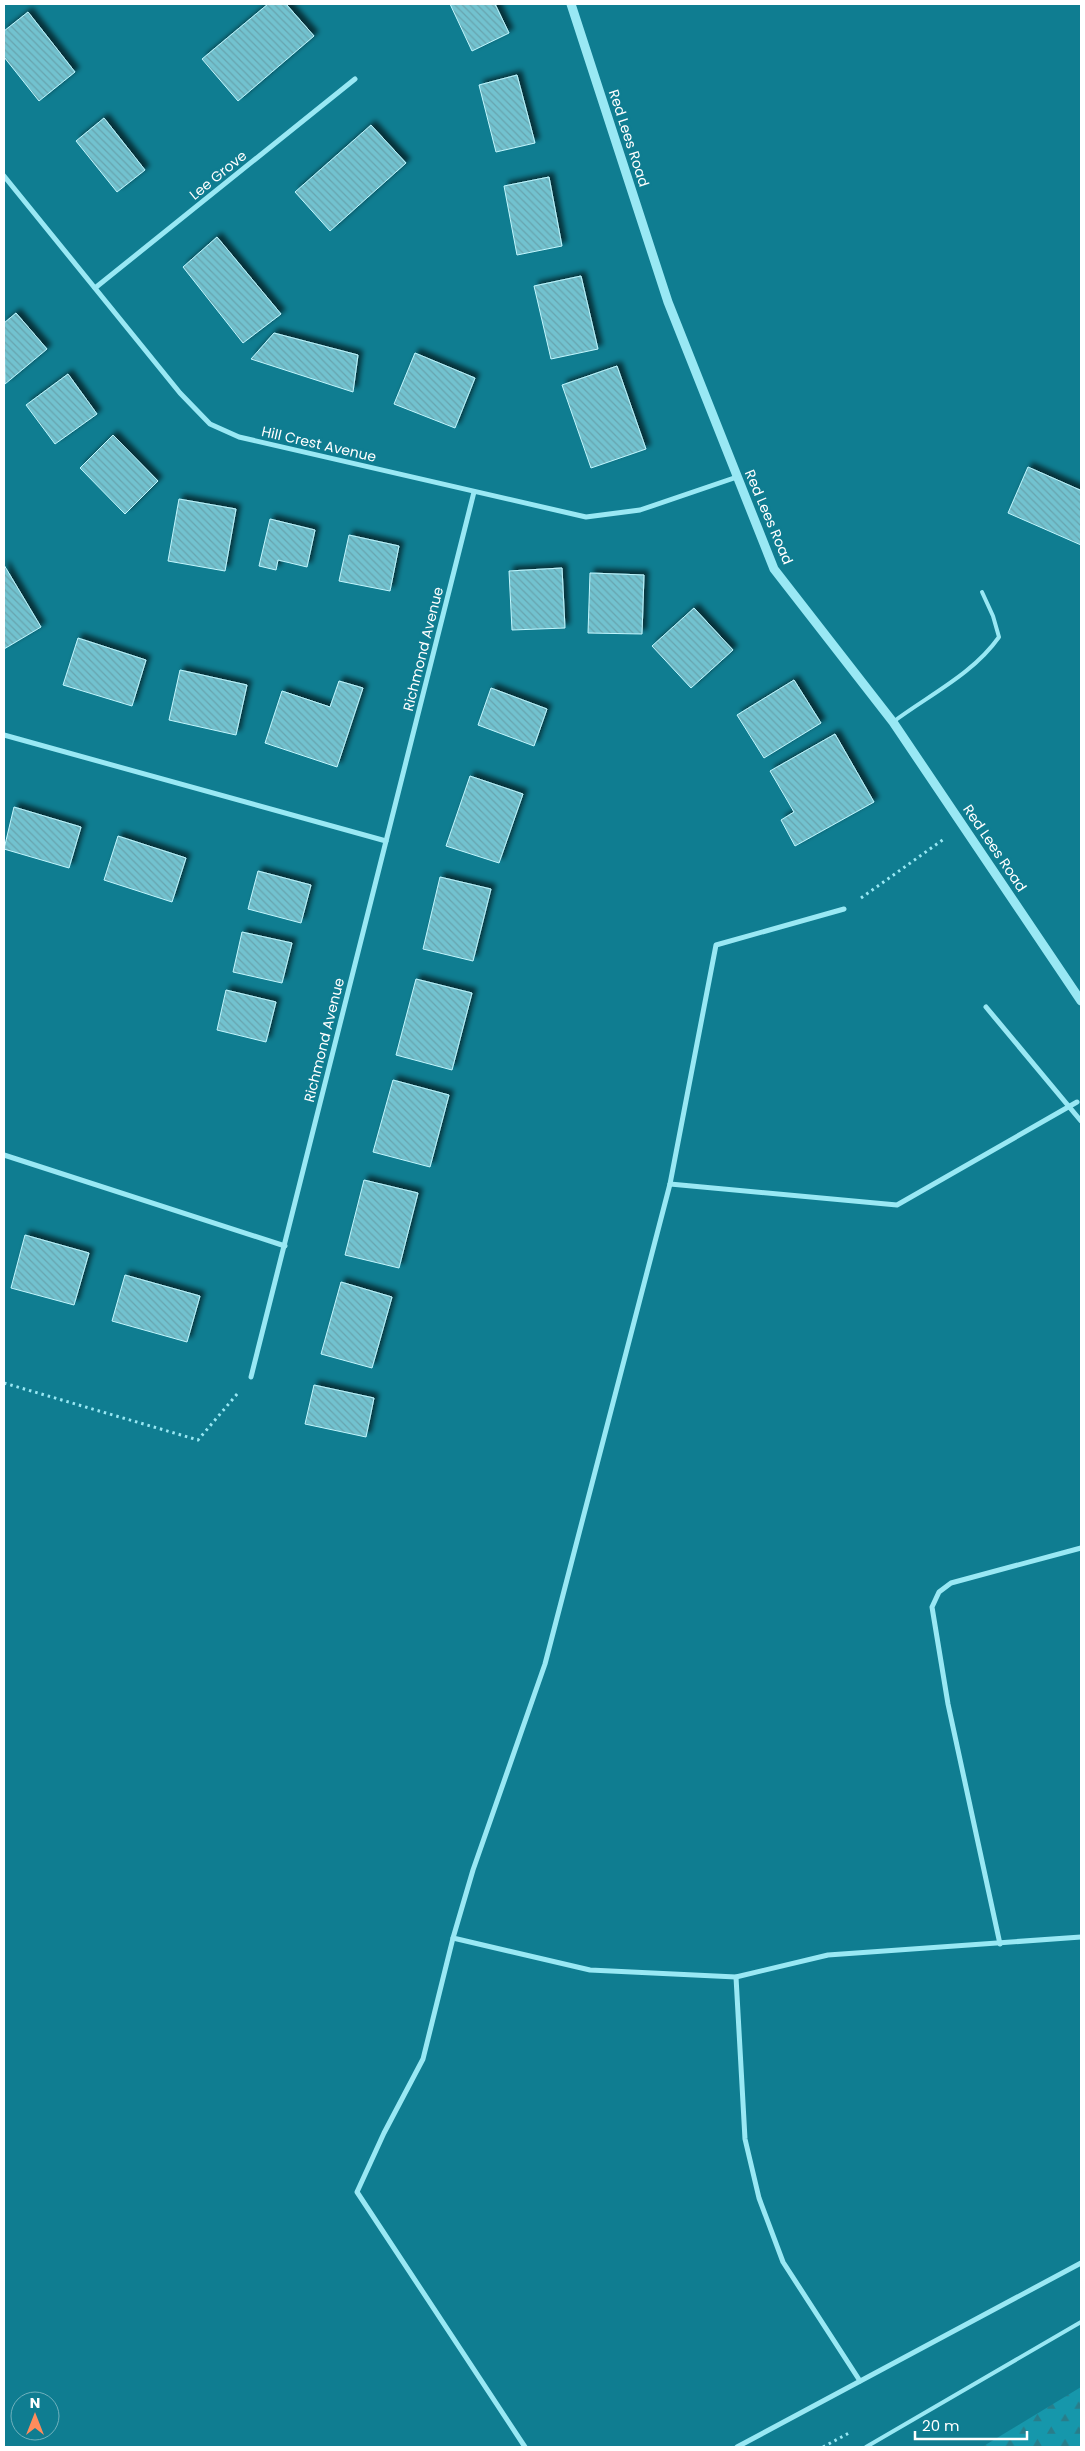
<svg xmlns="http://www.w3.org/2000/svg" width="1085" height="2451" font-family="Poppins,sans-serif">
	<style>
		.forest { fill: url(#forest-firs) }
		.building { fill: url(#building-back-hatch); stroke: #c1f6fe; filter: url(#shadow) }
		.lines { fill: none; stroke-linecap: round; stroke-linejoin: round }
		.path { stroke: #99e8f4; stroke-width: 3; stroke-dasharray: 2.5 4; stroke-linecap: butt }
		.service { stroke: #99e8f4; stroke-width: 4 }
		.minor { stroke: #99e8f4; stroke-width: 5 }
		.tertiary { stroke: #99e8f4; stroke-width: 9 }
		.labels { text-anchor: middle; stroke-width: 5; stroke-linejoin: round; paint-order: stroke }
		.street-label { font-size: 14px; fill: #fff; stroke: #0f7d91 }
	</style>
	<defs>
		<pattern id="forest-firs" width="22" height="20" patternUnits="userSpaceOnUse" patternTransform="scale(1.25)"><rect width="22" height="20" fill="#1697ab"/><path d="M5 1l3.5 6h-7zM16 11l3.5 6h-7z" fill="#297d8a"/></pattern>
		<pattern id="building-back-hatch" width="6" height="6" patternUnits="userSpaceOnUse" patternTransform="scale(1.25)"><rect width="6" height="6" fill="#72c2cf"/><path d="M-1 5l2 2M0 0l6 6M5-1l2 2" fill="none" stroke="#68a4ae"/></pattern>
		<filter id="shadow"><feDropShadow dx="4.5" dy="-4.5" stdDeviation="2.5" flood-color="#0009"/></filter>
	</defs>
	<rect width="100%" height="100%" fill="#0f7d91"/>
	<path class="forest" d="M1081,2387V2447H982Z"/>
	<g class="building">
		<path d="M268,4H286L314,36L238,101L202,59Z"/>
		<path d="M450,4H495L509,33L472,51Z"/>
		<path d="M28,12L75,72L39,101L4,57V31Z"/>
		<path d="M517,75L535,143L496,152L479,85Z"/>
		<path d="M104,118L145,170L117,192L76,141Z"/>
		<path d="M371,125L406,163L330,231L295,192Z"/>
		<path d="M549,177L562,246L517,255L504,186Z"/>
		<path d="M217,237L281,314L243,343L183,267Z"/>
		<path d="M581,276L598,349L551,359L534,286Z"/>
		<path d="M16,313L47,349L5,384L4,323Z"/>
		<path d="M274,333L358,355L353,392L251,359Z"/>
		<path d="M415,353L475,378L455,428L394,404Z"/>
		<path d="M617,366L646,449L591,468L562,385Z"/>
		<path d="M68,374L97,414L55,444L26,405Z"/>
		<path d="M113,435L158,481L125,514L80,468Z"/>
		<path d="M1028,467L1080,490L1081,488V545L1008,513Z"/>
		<path d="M179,499L236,509L225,571L168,561Z"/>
		<path d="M270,519L315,530L307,567L278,560L276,570L259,566Z"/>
		<path d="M349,535L399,546L390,591L339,581Z"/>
		<path d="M4,565L41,627L4,649Z"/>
		<path d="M562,568L565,628L512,630L509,571Z"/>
		<path d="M590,573L644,575L642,634L588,633Z"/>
		<path d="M694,608L733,650L691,688L652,646Z"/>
		<path d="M78,638L146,660L132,706L63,685Z"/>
		<path d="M180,670L247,685L236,735L169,720Z"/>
		<path d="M794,680L821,723L764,758L737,715Z"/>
		<path d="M339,681L363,688L337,767L265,743L282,691L330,707Z"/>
		<path d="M491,688L547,709L534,746L478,725Z"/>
		<path d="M835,734L874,802L795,846L781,820L794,812L770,771Z"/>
		<path d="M470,776L523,794L499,863L446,846Z"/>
		<path d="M14,807L81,827L69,868L4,849Z"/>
		<path d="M118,836L186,858L172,902L104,880Z"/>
		<path d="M258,871L311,885L301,923L248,909Z"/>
		<path d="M440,877L491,889L473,961L423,949Z"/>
		<path d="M242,932L292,943L282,983L233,972Z"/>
		<path d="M416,979L472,993L452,1070L396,1055Z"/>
		<path d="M226,990L276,1002L266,1042L217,1030Z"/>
		<path d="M393,1080L449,1095L430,1167L373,1152Z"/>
		<path d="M364,1180L418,1193L399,1268L345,1255Z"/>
		<path d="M25,1235L89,1253L74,1305L11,1288Z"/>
		<path d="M125,1275L200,1296L187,1342L112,1321Z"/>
		<path d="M341,1282L392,1297L372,1368L321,1354Z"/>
		<path d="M314,1385L374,1398L366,1437L305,1424Z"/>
	</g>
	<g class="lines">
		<g class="path">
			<path d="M861,898L944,839"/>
			<path d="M4,1383L198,1440L238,1393"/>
			<path d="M823,2447L849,2433"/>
		</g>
		<g class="service">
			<path d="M893,722C929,695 973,674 999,637L993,616L982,592"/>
			<path d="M866,2447L1081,2322"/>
		</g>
		<g class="minor">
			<path d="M4,176L180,393L210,424L239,437L586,517L640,510L737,477"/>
			<path d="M95,288L355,79"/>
			<path d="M4,735L386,841"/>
			<path d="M986,1007L1081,1121"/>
			<path d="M4,1155L285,1246"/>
			<path d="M670,1184L897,1205L1077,1102"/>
			<path d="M251,1377L474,492"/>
			<path d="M453,1938L590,1970L736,1977L828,1955L1081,1937"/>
			<path d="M1000,1944L948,1704L932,1607L939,1592L951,1583L1081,1548"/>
			<path d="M736,1977L745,2139L759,2198L783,2262L860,2381"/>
			<path d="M525,2447L357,2192L384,2133L423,2059L453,1938L473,1870L545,1664L670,1184L716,945L844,909"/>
			<path d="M737,2447L1081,2263"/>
		</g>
		<path class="tertiary" d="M571,4L668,302L774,569L893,722L1081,1001"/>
	</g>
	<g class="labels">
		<g class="street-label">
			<text transform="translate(629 138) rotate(72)" y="5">Red Lees Road</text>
			<text transform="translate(218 175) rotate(-39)" y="5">Lee Grove</text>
			<text transform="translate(319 444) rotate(13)" y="5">Hill Crest Avenue</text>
			<text transform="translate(769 517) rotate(67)" y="5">Red Lees Road</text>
			<text transform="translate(423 649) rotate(-76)" y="5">Richmond Avenue</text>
			<text transform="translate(995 848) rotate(56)" y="5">Red Lees Road</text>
			<text transform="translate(324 1040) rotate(-76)" y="5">Richmond Avenue</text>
		</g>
	</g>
	<rect width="1085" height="2451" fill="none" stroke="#ffffff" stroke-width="10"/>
	<g transform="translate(35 2416)"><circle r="24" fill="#0f7d91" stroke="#6fb1bd"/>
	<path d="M0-4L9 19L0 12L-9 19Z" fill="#ff8c5c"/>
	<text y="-8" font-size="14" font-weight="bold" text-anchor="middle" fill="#ffffff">N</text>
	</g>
	<path d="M915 2431v8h112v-8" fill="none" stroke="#ffffff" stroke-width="2.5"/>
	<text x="922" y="2431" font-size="15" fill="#ffffff" stroke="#0f7d91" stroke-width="4" paint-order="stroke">20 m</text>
</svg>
